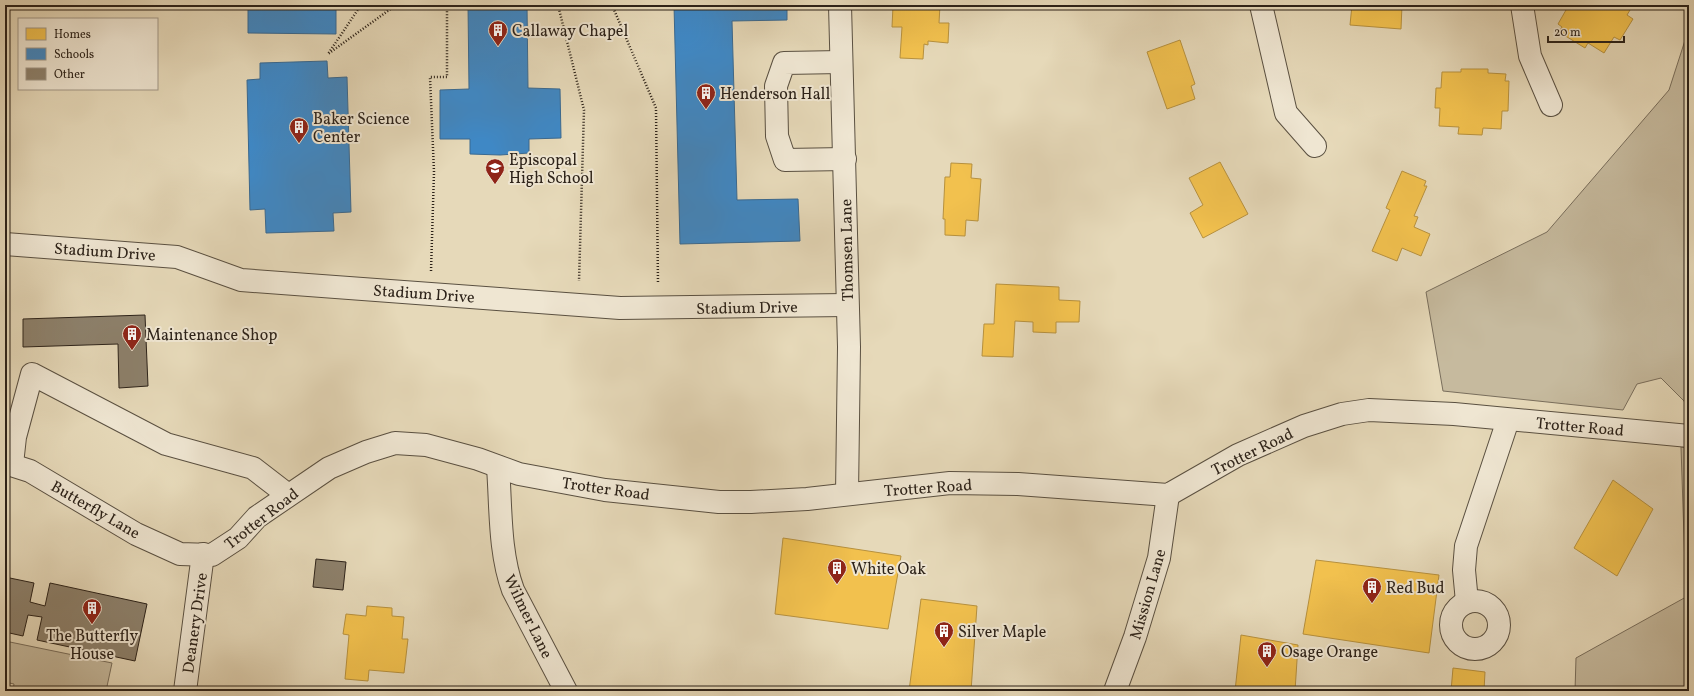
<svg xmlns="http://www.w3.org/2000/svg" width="1694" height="696" font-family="Vollkorn,serif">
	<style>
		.green { fill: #c6ba9e; stroke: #796e5c }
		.homes { fill: #f2c14e; stroke: #b7913e }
		.schools { fill: #3f88c5; stroke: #396991 }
		.building { fill: #8d816c; stroke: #2c2219 }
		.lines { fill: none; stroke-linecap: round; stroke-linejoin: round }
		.minor-casing { stroke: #5a5041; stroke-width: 24 }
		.path { stroke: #2c2219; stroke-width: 2.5; stroke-dasharray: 1 2; stroke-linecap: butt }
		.minor { stroke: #efe6d2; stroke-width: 22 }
		.labels { text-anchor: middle; stroke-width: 4; stroke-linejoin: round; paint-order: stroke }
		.poi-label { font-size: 16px; fill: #2c2219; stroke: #efe6d2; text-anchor: start }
		.street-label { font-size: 16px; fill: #2c2219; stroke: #efe6d2 }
	</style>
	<rect width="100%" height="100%" fill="#e6d9b9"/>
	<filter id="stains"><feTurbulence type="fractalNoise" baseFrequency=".005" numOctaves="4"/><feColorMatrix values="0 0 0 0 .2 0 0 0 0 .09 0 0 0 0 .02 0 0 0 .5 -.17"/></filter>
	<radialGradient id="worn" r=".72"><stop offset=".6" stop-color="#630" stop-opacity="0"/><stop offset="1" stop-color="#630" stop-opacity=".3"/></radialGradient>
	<g class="green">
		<path d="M1689,28V411L1684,401L1661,378L1637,384L1623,410L1443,391L1426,292L1547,232L1669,90Z"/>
		<path d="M1681,447L1689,448V691H1575L1576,658L1686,597Z"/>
		<path d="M5,641L112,663L106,691H13L14,684L5,682Z"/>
	</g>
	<g class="homes">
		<path d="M905,5H940L939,23H949L948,43L928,41V45L924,44L923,59L900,58L902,27H892L893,6L905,7Z"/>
		<path d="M1352,5H1402L1401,29L1350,25Z"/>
		<path d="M1565,5H1633L1627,15L1633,19L1620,40L1614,37L1604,53L1588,43L1585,48L1559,32L1562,27L1558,24L1566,10L1563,8Z"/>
		<path d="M1180,40L1195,84L1191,86L1195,99L1167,109L1147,52Z"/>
		<path d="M1461,69H1488V73L1506,74L1505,81H1509L1508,111H1502L1501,129L1483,128L1482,135L1458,134L1459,127L1439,126L1440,108H1435L1436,88H1441L1442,72H1461Z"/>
		<path d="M1220,162L1248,214L1203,238L1190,213L1203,205L1189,178Z"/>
		<path d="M951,163L972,164L971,178L981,179L978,221L966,220L965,236L945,235V219H943L945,177H950Z"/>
		<path d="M1402,171L1426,181L1424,186H1427L1414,216L1418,217L1414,227L1430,234L1421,256L1402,248L1397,261L1372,251L1390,210L1386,208Z"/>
		<path d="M996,284L1059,287V300L1080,301L1079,322H1056V333L1033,332V322L1015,321L1013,357L982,356L984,324H994Z"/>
		<path d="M1613,480L1653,509L1617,576L1574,548Z"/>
		<path d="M783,538L901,556L888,629L775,614Z"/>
		<path d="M1316,560L1439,575L1429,653L1303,634Z"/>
		<path d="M921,599L977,606L971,691H909Z"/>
		<path d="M367,606L392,608V616L404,617L402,639H408L404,673L369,670L368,681L345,679L349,635L343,634L346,614L366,616Z"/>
		<path d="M1241,635L1298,645L1295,691H1235Z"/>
		<path d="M1453,668L1485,672L1484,691H1451Z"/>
	</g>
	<g class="schools">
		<path d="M248,5H336V34L248,33Z"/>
		<path d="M468,5H527L528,88L560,89L561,138L529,139V153L500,155L470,154V139H440V90L469,89Z"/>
		<path d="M674,5H787V20L732,21L737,200L798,199L800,241L680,244Z"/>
		<path d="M327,61L328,78L347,77L351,212L333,213L334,231L266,233L265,209L250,210L247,80L260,79V63Z"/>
	</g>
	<g class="building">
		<path d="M145,315L148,386L119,388L118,344L23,347V319Z"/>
		<path d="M316,559L346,562L343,590L313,587Z"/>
		<path d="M5,577L34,583L30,602L45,606L50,583L147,604L135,661L37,640L42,617L28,615L23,636L5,632Z"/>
	</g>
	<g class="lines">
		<g class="minor-casing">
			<g id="minor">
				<path d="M840,5L849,347L847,494"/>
				<path d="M1261,5L1286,113L1315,146"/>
				<path d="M1522,5L1530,56L1551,105"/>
				<path d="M841,62L784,63L776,86L777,136L785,160L845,159"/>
				<path d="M5,244L177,257L241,280L620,308L847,305"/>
				<path d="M5,463L30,471L136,534L180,554L212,555L238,538L257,517L329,468L366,452L395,443L426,445L478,459L519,474L605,490L719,502H751L807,499L950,483L1018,484L1168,495L1238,455L1304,426L1342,414L1369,410L1454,414L1689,436"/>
				<path d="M12,464L15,437L32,374L166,444L253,468L288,495"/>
				<path d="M498,467C501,507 499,552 513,590L566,691"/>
				<circle cx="1475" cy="625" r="24"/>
				<path d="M1467,602L1464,570L1466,546L1508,420"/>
				<path d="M185,691L203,554"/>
				<path d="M1115,691L1135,637L1159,558L1168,495"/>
			</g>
		</g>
		<g class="path">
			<path d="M361,5L328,54L396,5"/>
			<path d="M558,5L584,110L579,281"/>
			<path d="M608,5L614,9"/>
			<path d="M612,5L656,108L658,284"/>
			<path d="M431,271L434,172L430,77H447V5"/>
		</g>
		<use href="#minor" class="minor"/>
	</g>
	<defs>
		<g id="building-pin" transform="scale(1)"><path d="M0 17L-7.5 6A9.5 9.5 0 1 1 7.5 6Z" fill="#8f2418" stroke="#efe6d2"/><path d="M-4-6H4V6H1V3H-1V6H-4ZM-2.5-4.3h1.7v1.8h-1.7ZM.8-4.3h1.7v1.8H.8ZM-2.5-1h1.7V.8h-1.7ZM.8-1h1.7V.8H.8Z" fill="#fff"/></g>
		<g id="school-pin" transform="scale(1)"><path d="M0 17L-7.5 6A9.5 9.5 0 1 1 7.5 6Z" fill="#8f2418" stroke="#efe6d2"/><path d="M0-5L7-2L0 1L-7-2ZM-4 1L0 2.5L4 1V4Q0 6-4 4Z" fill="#fff"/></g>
	</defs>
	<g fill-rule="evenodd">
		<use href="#building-pin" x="498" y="30"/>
		<use href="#building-pin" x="706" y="93"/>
		<use href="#building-pin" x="299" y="127"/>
		<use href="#school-pin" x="495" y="168"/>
		<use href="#building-pin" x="132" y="334"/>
		<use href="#building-pin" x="837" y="568"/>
		<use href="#building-pin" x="1372" y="587"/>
		<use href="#building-pin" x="92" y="608"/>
		<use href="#building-pin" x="944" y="631"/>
		<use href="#building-pin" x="1267" y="651"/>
	</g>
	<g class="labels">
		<g class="poi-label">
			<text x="512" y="36">Callaway Chapel</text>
			<text x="720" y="99">Henderson Hall</text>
			<text x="313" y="124">Baker Science<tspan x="313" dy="18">Center</tspan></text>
			<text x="509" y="165">Episcopal<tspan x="509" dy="18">High School</tspan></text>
			<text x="146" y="340">Maintenance Shop</text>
			<text x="851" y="574">White Oak</text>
			<text x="1386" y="593">Red Bud</text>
			<text x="958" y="637">Silver Maple</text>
			<text x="92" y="641" text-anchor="middle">The Butterfly<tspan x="92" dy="18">House</tspan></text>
			<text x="1281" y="657">Osage Orange</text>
		</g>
		<g class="street-label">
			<text transform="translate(846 250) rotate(-91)" y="6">Thomsen Lane</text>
			<text transform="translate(105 251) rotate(4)" y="6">Stadium Drive</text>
			<text transform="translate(424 293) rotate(4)" y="6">Stadium Drive</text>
			<text transform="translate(747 307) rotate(-1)" y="6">Stadium Drive</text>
			<text transform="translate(1580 426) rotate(5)" y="6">Trotter Road</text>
			<text transform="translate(1252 451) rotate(-26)" y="6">Trotter Road</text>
			<text transform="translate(928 487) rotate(-4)" y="6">Trotter Road</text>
			<text transform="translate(606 488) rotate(8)" y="6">Trotter Road</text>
			<text transform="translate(96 509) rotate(30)" y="6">Butterfly Lane</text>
			<text transform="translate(261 518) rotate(-38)" y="6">Trotter Road</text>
			<text transform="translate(1147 594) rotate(-74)" y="6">Mission Lane</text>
			<text transform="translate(529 616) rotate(64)" y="6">Wilmer Lane</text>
			<text transform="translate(194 623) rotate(-82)" y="6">Deanery Drive</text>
		</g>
	</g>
	<rect width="1694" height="696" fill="none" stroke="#e6d9b9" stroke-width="20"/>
	<rect x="6" y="6" width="1682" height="684" fill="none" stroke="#2c2219" stroke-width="2"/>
	<rect x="10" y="10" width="1674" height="676" fill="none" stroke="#2c2219"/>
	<rect x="18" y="18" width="140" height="72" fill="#efe6d2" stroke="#a19888"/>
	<rect x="26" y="28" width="20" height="12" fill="#f2c14e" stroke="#a19888"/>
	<text x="54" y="38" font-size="12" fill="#2c2219">Homes</text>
	<rect x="26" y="48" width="20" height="12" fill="#3f88c5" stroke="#a19888"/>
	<text x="54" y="58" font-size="12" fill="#2c2219">Schools</text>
	<rect x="26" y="68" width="20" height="12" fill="#8d816c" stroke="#a19888"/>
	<text x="54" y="78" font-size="12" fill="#2c2219">Other</text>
	<path d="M1548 36v6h76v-6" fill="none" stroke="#2c2219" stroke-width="2"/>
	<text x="1554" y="36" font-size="12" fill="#2c2219" stroke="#efe6d2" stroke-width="3" paint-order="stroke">20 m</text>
	<rect width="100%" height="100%" filter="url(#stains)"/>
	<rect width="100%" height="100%" fill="url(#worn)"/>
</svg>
